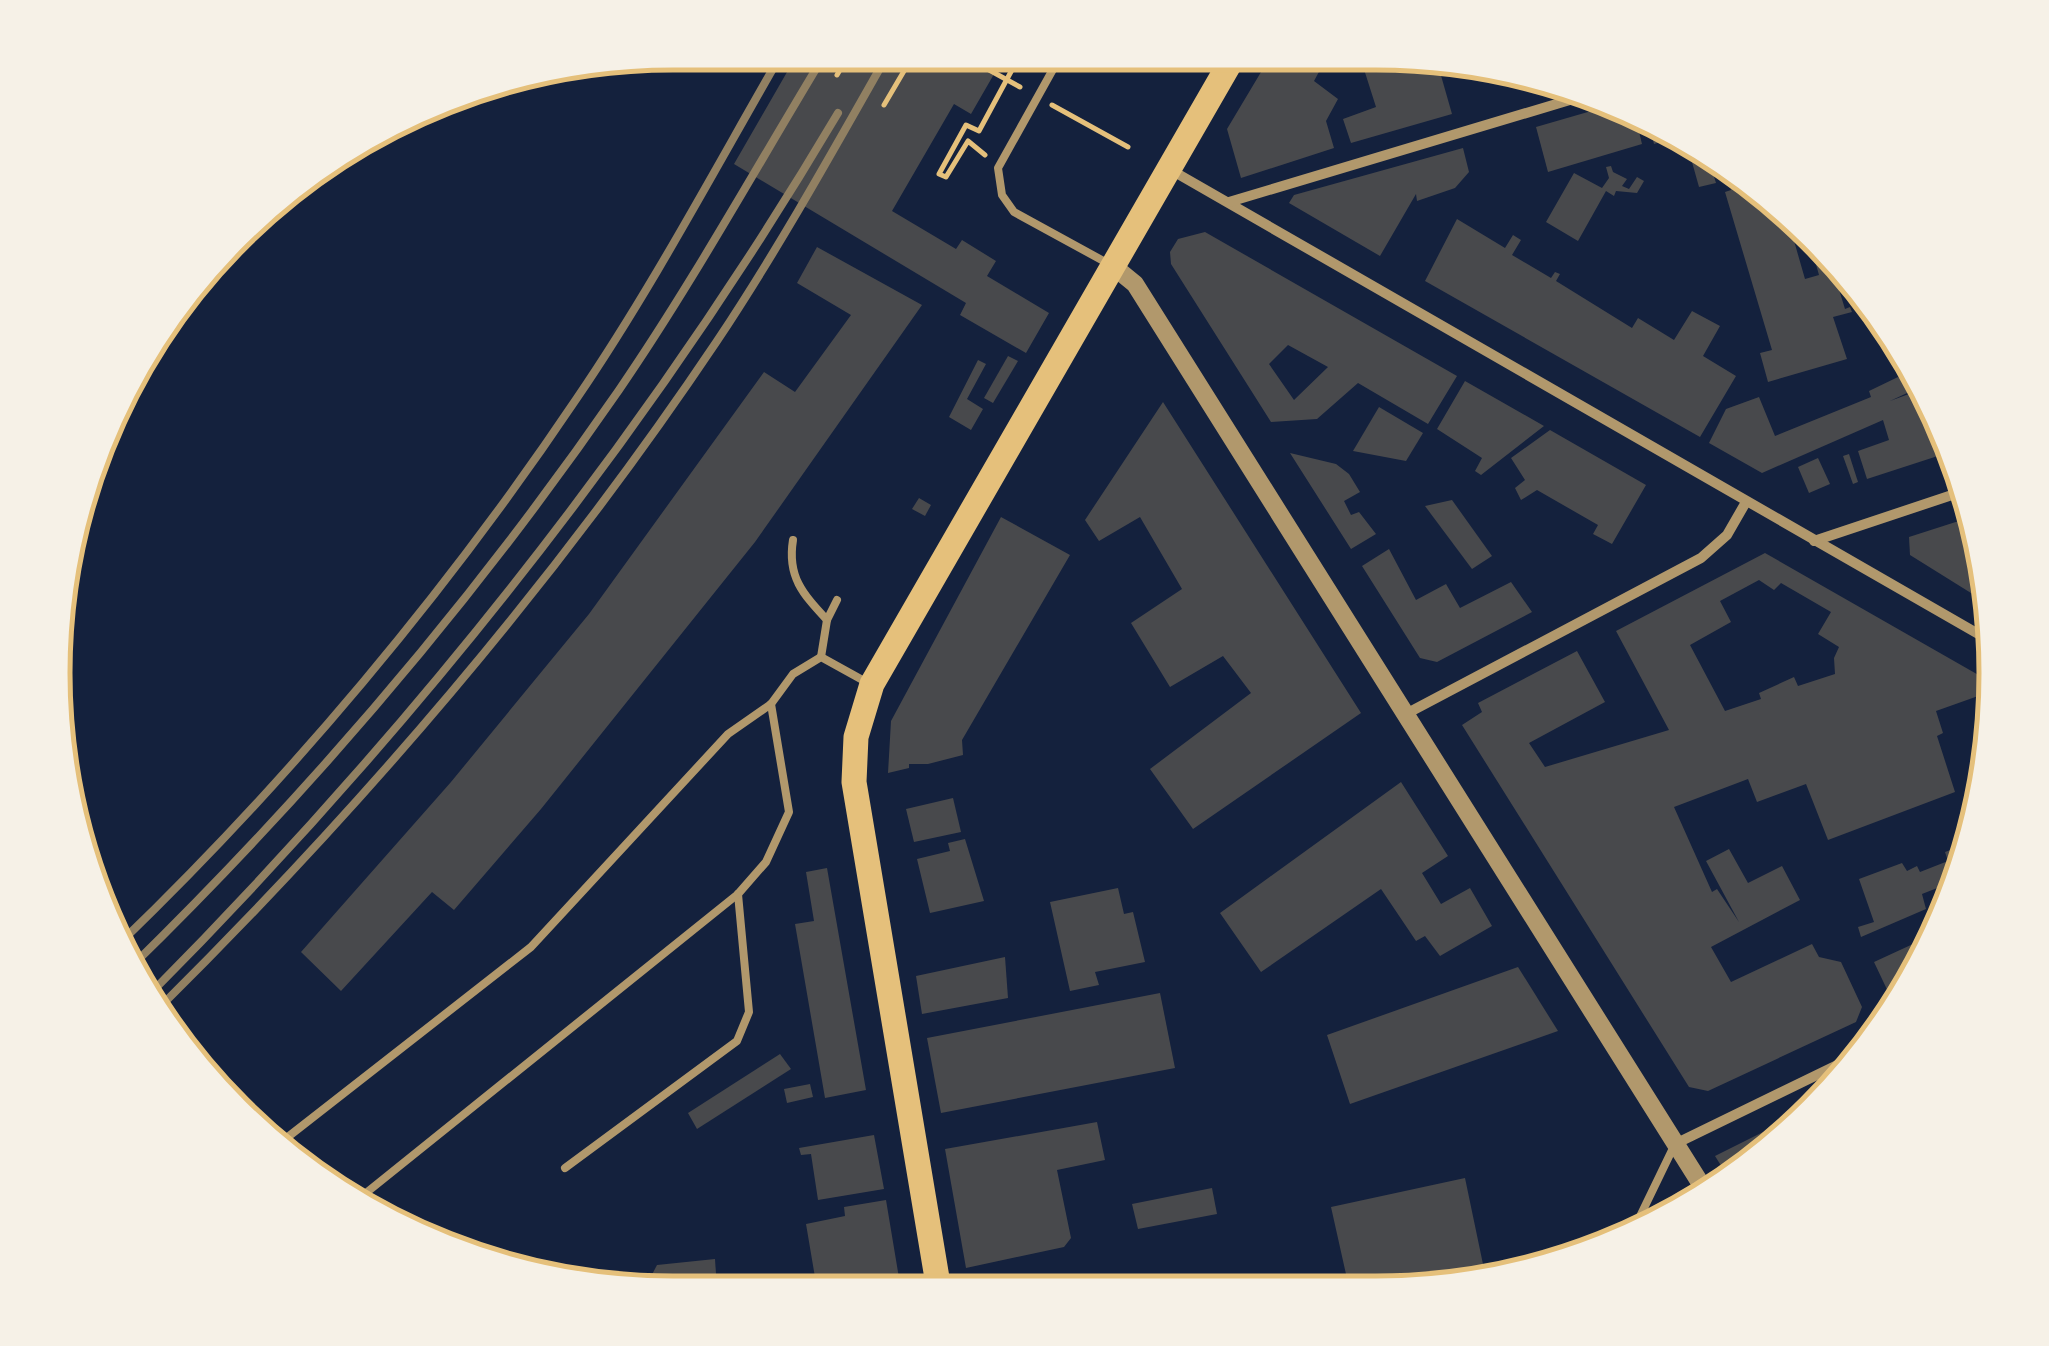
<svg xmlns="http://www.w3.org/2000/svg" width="2049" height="1346" font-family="Arial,sans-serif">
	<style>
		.building { fill: #48494c; fill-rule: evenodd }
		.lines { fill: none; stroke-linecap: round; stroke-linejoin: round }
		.path { stroke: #e5c07b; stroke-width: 5 }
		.service { stroke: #b1986c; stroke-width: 8 }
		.minor { stroke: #b1986c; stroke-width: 10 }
		.tertiary { stroke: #b1986c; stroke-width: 18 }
		.primary { stroke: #e5c07b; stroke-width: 25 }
		.rail { stroke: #918062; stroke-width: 8 }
		.rim { fill: none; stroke: #e5c07b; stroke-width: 5 }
	</style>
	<rect width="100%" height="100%" fill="#14213d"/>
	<g class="building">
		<path d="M798,53L1005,55L971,114L954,104L892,211L956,249L962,240L996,261L987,276L1049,313L1026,353L960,315L966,303L734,164Z"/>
		<path d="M1270,57H1327L1314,81L1338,99L1326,121L1334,148L1241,178L1227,129Z"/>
		<path d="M1354,57L1436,58L1452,114L1351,143L1343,119L1376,107L1362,63Z"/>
		<path d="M1612,105L1634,111L1642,144L1548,172L1536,127Z"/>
		<path d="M1647,115L1650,116L1680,136L1654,144Z"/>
		<path d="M1463,148L1469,172L1455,188L1417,201L1416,194L1380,256L1289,203L1294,195Z"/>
		<path d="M1708,157L1716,183L1699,187L1692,162Z"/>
		<path d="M1611,166L1613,172L1627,179L1622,186L1629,189L1637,177L1644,181L1637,193L1616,191L1614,196L1606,191L1578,241L1546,222L1574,173L1602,188L1609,178L1606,167Z"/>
		<path d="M1743,178L1784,206L1805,279L1819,275L1808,236L1843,281L1837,283L1845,309L1850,307L1852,312L1833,317L1847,359L1768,382L1760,353L1772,350L1725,192L1731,190L1729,182Z"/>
		<path d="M1457,219L1505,248L1513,235L1521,240L1512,255L1551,278L1555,272L1560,274L1556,281L1632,328L1638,318L1674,340L1692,311L1720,326L1703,356L1736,376L1700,437L1425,281Z"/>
		<path d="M1205,232L1457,376L1428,424L1358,383L1317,419L1271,422L1171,264L1170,252L1178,239ZM1288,345L1328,367L1294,400L1269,364Z"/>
		<path d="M817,247L922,305L755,542L541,809L454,910L432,892L341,991L301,952L451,782L589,614L764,372L795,392L851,315L797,283Z"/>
		<path d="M1008,356L1018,361L993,403L984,398Z"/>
		<path d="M978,360L986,364L967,399L983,409L971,430L949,417Z"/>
		<path d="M1898,377L1908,384L1919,381L1920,387L1890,401L1925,388L1933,399L1947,453L1867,479L1858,451L1889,440L1883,420L1762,473L1709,443L1726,409L1759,397L1775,436L1871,397L1869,391Z"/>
		<path d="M1465,381L1544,426L1481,475L1475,471L1482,458L1437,429Z"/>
		<path d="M1163,402L1361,713L1193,829L1150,769L1251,693L1223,656L1170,687L1131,623L1182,589L1140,517L1099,541L1085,520Z"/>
		<path d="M1379,407L1423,433L1406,461L1353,451Z"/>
		<path d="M1550,430L1646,485L1612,544L1593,534L1598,525L1537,490L1521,500L1515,488L1525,480L1511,458Z"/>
		<path d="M1290,453L1336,464L1349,474L1360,492L1344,501L1351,515L1359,512L1376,534L1351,549Z"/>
		<path d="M1849,454L1858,482L1853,484L1843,456Z"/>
		<path d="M1818,458L1830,484L1809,493L1798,467Z"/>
		<path d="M919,498L931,505L925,516L912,509Z"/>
		<path d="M1452,500L1492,556L1472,569L1425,506Z"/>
		<path d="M1001,517L1070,555L962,740L963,755L928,764H909V768L888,773L891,721Z"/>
		<path d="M1965,519L1986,599L1987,603L1910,555L1909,537Z"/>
		<path d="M1389,549L1416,600L1446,584L1460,608L1511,582L1532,612L1437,662L1420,658L1362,566Z"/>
		<path d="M1765,553L1989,681L1987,698L1981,695L1936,711L1943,733L1937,736L1955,792L1828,840L1806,784L1757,802L1748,779L1674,807L1712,892L1717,889L1739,922L1706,861L1729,849L1748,883L1782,866L1800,900L1711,947L1731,982L1812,944L1819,957L1841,962L1862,1007L1856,1022L1708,1091L1689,1087L1462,725L1482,712L1478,703L1577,651L1605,702L1529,743L1545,767L1669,730L1616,631ZM1759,580L1774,590L1781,583L1831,612L1818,634L1839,647L1834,658L1835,674L1798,686L1794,677L1759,693L1761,699L1725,711L1690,645L1731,622L1720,601Z"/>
		<path d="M1401,782L1448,856L1422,873L1441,904L1470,888L1492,926L1440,956L1425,936L1416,941L1381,889L1261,972L1220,913Z"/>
		<path d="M953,798L961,832L914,842L906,809Z"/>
		<path d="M965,839L984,901L930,913L917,859L950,851L948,843Z"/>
		<path d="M1967,844L1966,854L1954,859L1960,879L1922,894L1926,909L1861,937L1858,927L1874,922L1859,879L1902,863L1907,871L1917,866L1920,872L1948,861L1945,852Z"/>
		<path d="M827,868L866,1090L825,1098L795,924L814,921L806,872Z"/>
		<path d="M1118,888L1124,914L1133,912L1145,962L1095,972L1099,985L1070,991L1050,902Z"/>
		<path d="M1913,944L1915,948L1922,944L1891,998L1874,962Z"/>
		<path d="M1005,957L1008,998L922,1014L916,976Z"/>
		<path d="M1518,967L1558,1031L1350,1104L1327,1035Z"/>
		<path d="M1160,993L1175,1068L941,1113L927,1038Z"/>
		<path d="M780,1054L791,1069L697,1129L688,1113Z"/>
		<path d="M810,1084L813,1097L787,1103L784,1089Z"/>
		<path d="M1799,1114L1800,1115L1725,1172L1715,1156Z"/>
		<path d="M1097,1122L1105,1160L1057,1170L1071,1238L1064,1247L966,1268L945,1149Z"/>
		<path d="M874,1135L884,1189L818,1200L811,1154L801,1155L799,1148Z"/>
		<path d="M1465,1178L1484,1269L1509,1267L1416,1292H1350L1331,1207Z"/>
		<path d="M1212,1188L1217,1214L1138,1229L1132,1204Z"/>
		<path d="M886,1200L901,1290L817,1289L806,1224L845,1216L844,1207Z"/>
		<path d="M715,1259L717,1289L645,1288L657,1265Z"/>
	</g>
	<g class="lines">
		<g class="path">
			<path d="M960,54L1020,87"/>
			<path d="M837,75L849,54"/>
			<path d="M884,105L914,54"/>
			<path d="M1052,105L1128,147"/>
			<path d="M985,155L968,141L946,177L939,174L966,125L979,131L1020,55"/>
		</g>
		<g class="service">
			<path d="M1061,55L998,168L1002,195L1014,212L1109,264"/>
			<path d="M1207,56L1224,66"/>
			<path d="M793,540C787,577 803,594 827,620L837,600"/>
			<path d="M821,657L827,620"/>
			<path d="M275,1147L531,947L728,734L771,704L793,674L821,657L868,683"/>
			<path d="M565,1168L737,1041L749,1012L738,894"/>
			<path d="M356,1201L738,894L766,862L789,812L771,704"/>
			<path d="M1631,1235L1675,1144"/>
		</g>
		<g class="minor">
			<path d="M1171,170L1994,643"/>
			<path d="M1229,202L1583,96"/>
			<path d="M1814,541L1958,493"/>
			<path d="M1404,715L1701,558L1727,535L1746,502"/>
			<path d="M1675,1144L1858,1055"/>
		</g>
		<path class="tertiary" d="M1113,266L1135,284L1704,1189"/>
		<path class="primary" d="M939,1290L854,782L856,737L872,684L1234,56"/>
		<g class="rail">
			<path d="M120,943C289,780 446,593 577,398C652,288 715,169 782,53"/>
			<path d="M130,968C309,793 477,596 619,390C693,282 757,166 825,54"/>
			<path d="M147,997C412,730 646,437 838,113"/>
			<path d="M157,1010C363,806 556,581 717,341C779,248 833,151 888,54"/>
		</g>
	</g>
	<path d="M0 0H2049V1346H0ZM673 70H1376A603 603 0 0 1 1979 673V673A603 603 0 0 1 1376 1276H673A603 603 0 0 1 70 673V673A603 603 0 0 1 673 70Z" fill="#f6f1e7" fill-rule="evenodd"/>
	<path class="rim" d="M673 70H1376A603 603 0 0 1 1979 673V673A603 603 0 0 1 1376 1276H673A603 603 0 0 1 70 673V673A603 603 0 0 1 673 70Z"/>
</svg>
